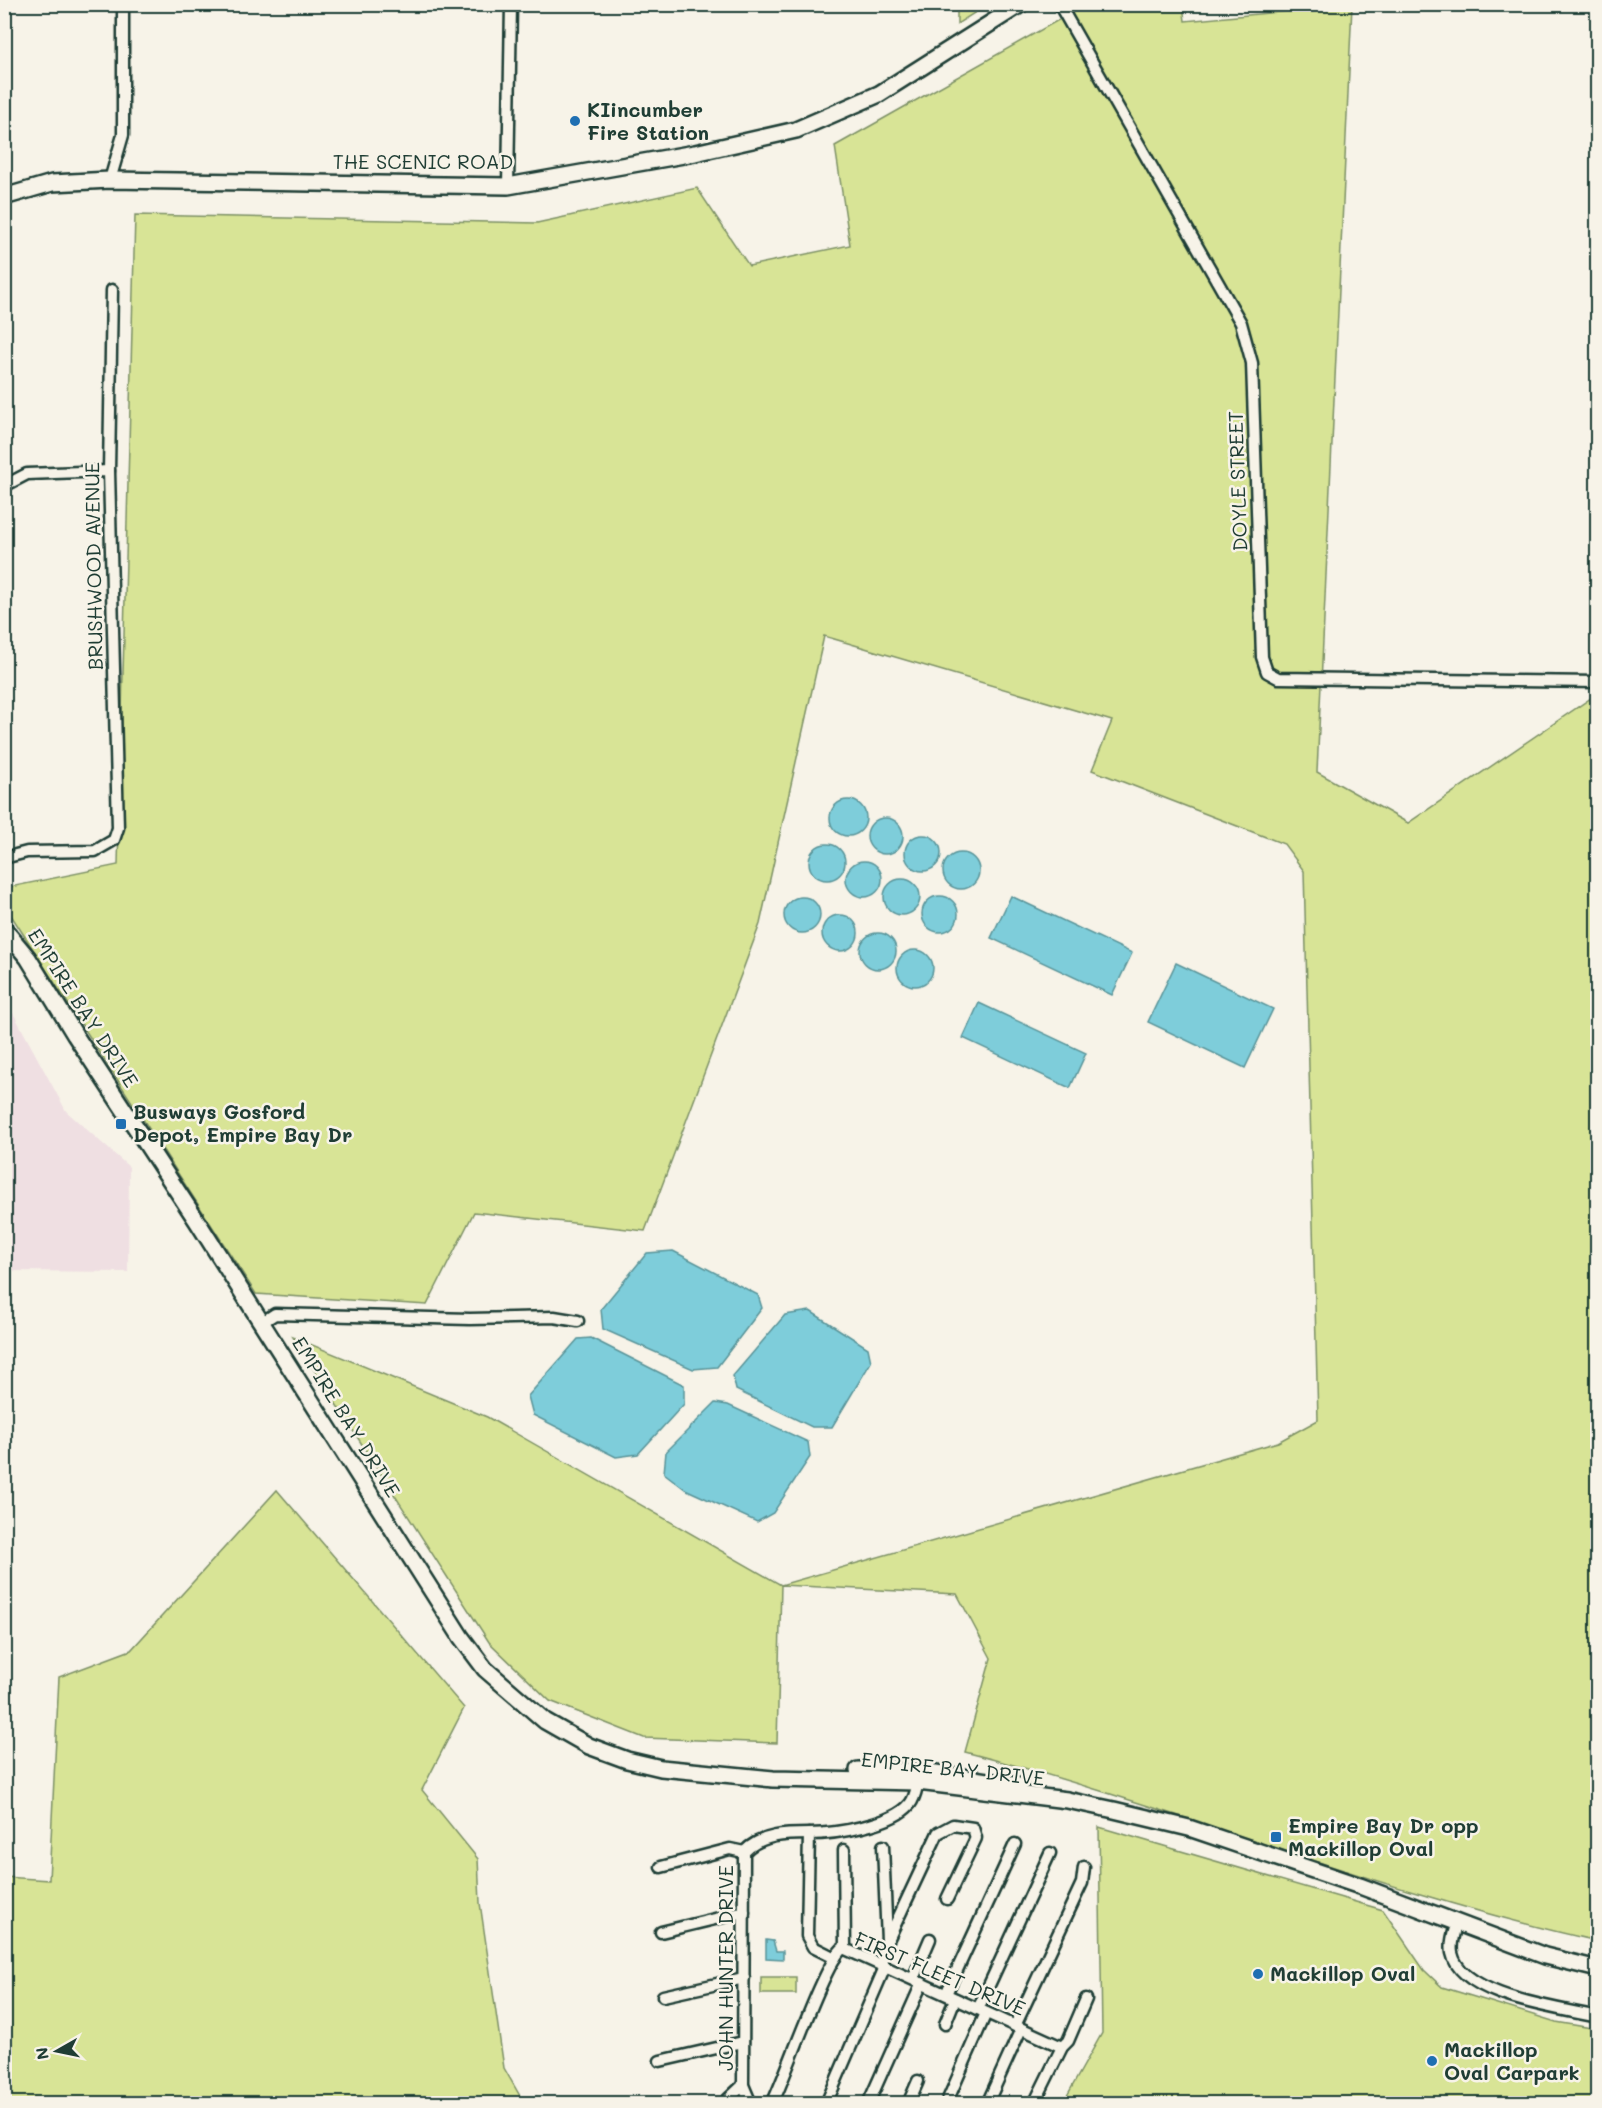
<svg xmlns="http://www.w3.org/2000/svg" width="1602" height="2108" font-family="Mali,sans-serif">
	<style>
		.built { fill: #efdfe2 }
		.green { fill: #d8e496; stroke: #7c9065; stroke-width: 1.5 }
		.water { fill: #7ecdda; stroke: #589398; stroke-width: 1.5 }
		.lines { fill: none; stroke-linecap: round; stroke-linejoin: round }
		.minor-casing { stroke: #1f3d34; stroke-width: 15 }
		.secondary-casing { stroke: #1f3d34; stroke-width: 20 }
		.minor { stroke: #f7f3e8; stroke-width: 10 }
		.secondary { stroke: #f7f3e8; stroke-width: 15 }
		.poi-dot { fill: #1f6fb2; stroke: #f7f3e8; stroke-width: 2 }
		.labels { text-anchor: middle; stroke-width: 5; stroke-linejoin: round; paint-order: stroke }
		.poi-label { font-size: 20px; font-weight: bold; fill: #1f3d34; stroke: #f7f3e8; text-anchor: start }
		.street-label { font-size: 20px; fill: #1f3d34; stroke: #f7f3e8 }
	</style>
	<rect width="100%" height="100%" fill="#f7f3e8"/>
	<filter id="ink" filterUnits="userSpaceOnUse"><feTurbulence type="fractalNoise" baseFrequency=".0167" numOctaves="2"/><feDisplacementMap in="SourceGraphic" scale="12" xChannelSelector="R" yChannelSelector="G"/><feConvolveMatrix kernelMatrix="1 2 1 2 8 2 1 2 1" color-interpolation-filters="sRGB"/></filter>
	<g filter="url(#ink)">
		<path class="built" d="M5,998L66,1111L129,1167L128,1272L5,1271Z"/>
		<g class="green">
			<path d="M957,5V4L987,5L957,24Z"/>
			<path d="M1085,5H1183L1185,21L1352,5L1317,772L1408,823L1597,694V1941C1383,1894 1178,1807 965,1752L991,1658L957,1594L781,1585L777,1743L644,1738L550,1701L489,1642L293,1337L487,1417L781,1585L1278,1442L1318,1420L1304,871L1284,844L1092,770L1112,721L824,636L760,924L645,1231L474,1212L427,1305L256,1294L5,906V888L118,865L135,215L537,223L697,188L749,266L850,245L835,146Z"/>
			<path d="M277,1490L464,1708L422,1790L478,1859L480,1903L504,2068L524,2103H5V1877L49,1880L59,1677L131,1650Z"/>
			<path d="M1099,1827L1383,1910L1424,1970L1442,1987L1556,2022L1597,2029V2103H1063L1102,2033Z"/>
			<rect x="761" y="1977" width="35" height="17"/>
		</g>
		<g class="water">
			<circle cx="848" cy="818" r="18"/>
			<circle cx="885" cy="836" r="18"/>
			<circle cx="923" cy="853" r="18"/>
			<circle cx="827" cy="862" r="18"/>
			<circle cx="961" cy="871" r="18"/>
			<circle cx="864" cy="879" r="18"/>
			<circle cx="902" cy="897" r="18"/>
			<path d="M1011,896L1132,953L1112,995L991,938Z"/>
			<circle cx="940" cy="914" r="18"/>
			<circle cx="802" cy="915" r="18"/>
			<circle cx="840" cy="933" r="18"/>
			<circle cx="878" cy="951" r="18"/>
			<circle cx="915" cy="968" r="18"/>
			<path d="M1176,963L1273,1009L1245,1068L1148,1022Z"/>
			<path d="M979,1003L1086,1053L1070,1088L963,1038Z"/>
			<path d="M673,1251L758,1295L762,1308L717,1367L693,1369L603,1329L601,1309L647,1253Z"/>
			<path d="M810,1311L868,1348L871,1362L832,1427H812L736,1390L733,1376L785,1315Z"/>
			<path d="M591,1338L684,1385V1404L638,1454L616,1457L533,1415L528,1396L578,1339Z"/>
			<path d="M715,1403L728,1405L808,1442L810,1457L773,1513L757,1522L685,1489L664,1473L666,1452Z"/>
			<path d="M766,1940L773,1941L776,1951H783V1959L766,1958Z"/>
		</g>
		<g class="lines">
			<g class="minor-casing">
				<g id="minor">
					<path d="M1059,4L1241,323L1252,363L1262,657L1267,672L1278,678L1598,682"/>
					<path d="M110,180L123,135V4"/>
					<path d="M508,186L511,4"/>
					<path d="M4,486L27,474L109,471"/>
					<path d="M4,858L27,852L95,851L114,840L118,828L109,471L112,290"/>
					<path d="M261,1323L275,1314L470,1319L554,1317L578,1321"/>
					<path d="M809,1834L807,1936L813,1947L835,1958"/>
					<path d="M883,1846L887,1941"/>
					<path d="M844,1850L845,1948"/>
					<path d="M661,1867L730,1849L744,1852"/>
					<path d="M1457,1922C1454,1932 1450,1942 1452,1953C1461,1997 1560,2008 1598,2017"/>
					<path d="M661,1932L744,1912"/>
					<path d="M881,1964L887,1942L938,1833L953,1825L973,1828L976,1838L947,1899"/>
					<path d="M913,1979L930,1939"/>
					<path d="M946,1994L1015,1844"/>
					<path d="M663,1996L744,1978"/>
					<path d="M978,2009L1050,1853"/>
					<path d="M945,2024L955,1999"/>
					<path d="M1015,2026L1082,1883L1084,1867"/>
					<path d="M660,2061L743,2042"/>
					<path d="M723,2104L743,2085"/>
					<path d="M751,2104L743,2085L744,1852C761,1834 787,1834 809,1834C835,1834 893,1825 910,1804C915,1798 916,1790 918,1782"/>
					<path d="M772,2104C786,2076 825,1961 843,1948L1062,2047"/>
					<path d="M826,2104L885,1967"/>
					<path d="M868,2104L922,1983"/>
					<path d="M908,2104L918,2081"/>
					<path d="M946,2104L986,2013"/>
					<path d="M987,2104L1021,2029"/>
					<path d="M1034,2104L1062,2047L1068,2041L1086,1999"/>
				</g>
			</g>
			<g class="secondary-casing">
				<g id="secondary">
					<path d="M4,197L52,183L110,180L508,186L695,153L796,130L879,94L1021,4"/>
					<path d="M4,929L28,958L75,1035L197,1221L461,1637L485,1669L545,1721L589,1746L627,1760L661,1768L773,1779L918,1782L1067,1800L1114,1810L1189,1828L1360,1886L1545,1956L1598,1969"/>
					<path d="M858,1770L929,1772L1019,1786"/>
				</g>
			</g>
			<use href="#minor" class="minor"/>
			<use href="#secondary" class="secondary"/>
		</g>
	</g>
	<g class="poi-dot">
		<circle cx="575" cy="121" r="6"/>
		<rect x="115" y="1118" width="12" height="12" rx="3"/>
		<rect x="1270" y="1831" width="12" height="12" rx="3"/>
		<circle cx="1258" cy="1974" r="6"/>
		<circle cx="1432" cy="2061" r="6"/>
	</g>
	<g class="labels">
		<g class="poi-label">
			<text x="587" y="117">KIincumber<tspan x="587" dy="23">Fire Station</tspan></text>
			<text x="133" y="1119">Busways Gosford<tspan x="133" dy="23">Depot, Empire Bay Dr</tspan></text>
			<text x="1288" y="1833">Empire Bay Dr opp<tspan x="1288" dy="23">Mackillop Oval</tspan></text>
			<text x="1270" y="1981">Mackillop Oval</text>
			<text x="1444" y="2057">Mackillop<tspan x="1444" dy="23">Oval Carpark</tspan></text>
		</g>
		<g class="street-label">
			<text x="423" y="169">THE SCENIC ROAD</text>
			<text transform="translate(1238 481) rotate(-92)" y="7">DOYLE STREET</text>
			<text transform="translate(94 566) rotate(-91)" y="7">BRUSHWOOD AVENUE</text>
			<text transform="translate(83 1008) rotate(57)" y="7">EMPIRE BAY DRIVE</text>
			<text transform="translate(346 1417) rotate(58)" y="7">EMPIRE BAY DRIVE</text>
			<text transform="translate(953 1769) rotate(6)" y="7">EMPIRE BAY DRIVE</text>
			<text transform="translate(726 1968) rotate(-90)" y="7">JOHN HUNTER DRIVE</text>
			<text transform="translate(940 1974) rotate(23)" y="7">FIRST FLEET DRIVE</text>
		</g>
	</g>
	<rect width="1602" height="2108" fill="none" stroke="#f7f3e8" stroke-width="24"/>
	<rect x="12" y="12" width="1578" height="2084" fill="none" stroke="#1f3d34" stroke-width="2" filter="url(#ink)"/>
	<g transform="translate(57 2051) rotate(261)" stroke="#f7f3e8" stroke-width="4.5" paint-order="stroke">
	<path d="M0-4.5L10 22L0 15L-10 22Z" fill="#1f3d34"/>
	<text y="-9" font-size="16" font-weight="bold" text-anchor="middle" fill="#1f3d34">N</text>
	</g>
</svg>
